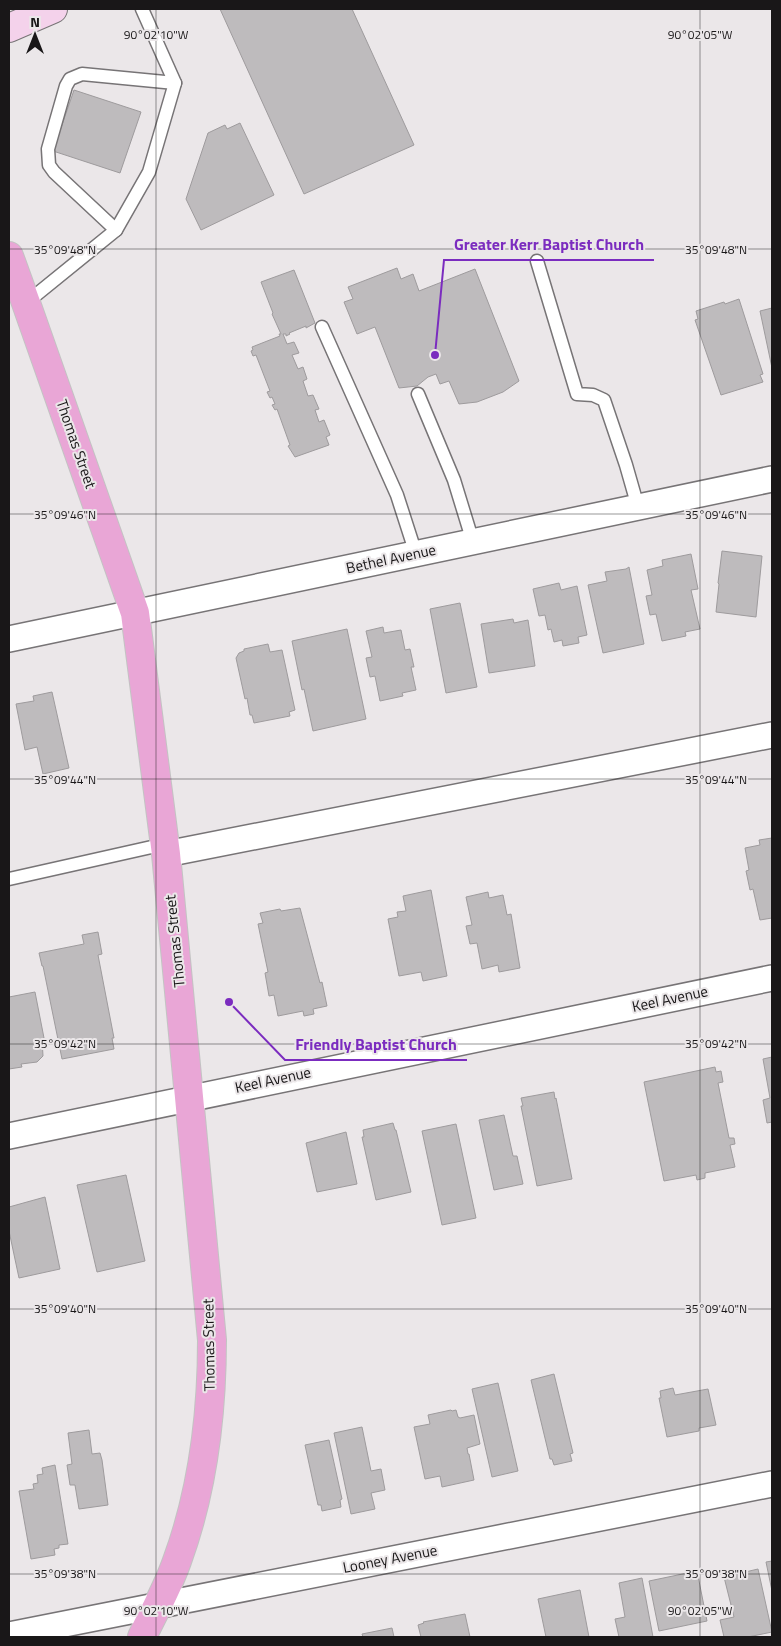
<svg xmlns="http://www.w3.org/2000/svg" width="781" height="1646" font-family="'Titillium Web',sans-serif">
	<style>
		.building { fill: #bebbbd; stroke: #9e9b9d }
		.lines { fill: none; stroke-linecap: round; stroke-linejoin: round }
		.lane-casing { stroke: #777476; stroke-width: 15 }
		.street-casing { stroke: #777476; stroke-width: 28 }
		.secondary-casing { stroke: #777476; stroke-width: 30 }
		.primary-casing { stroke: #c3c3c3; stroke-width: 30 }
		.lane { stroke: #fff; stroke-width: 12 }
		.street { stroke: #fff; stroke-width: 25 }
		.secondary { stroke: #f4d2eb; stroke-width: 28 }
		.primary { stroke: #e9a6d6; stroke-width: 28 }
		.ticks { fill: none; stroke: #191718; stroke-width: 1; stroke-opacity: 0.45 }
		.labels { text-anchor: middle; stroke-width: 4; stroke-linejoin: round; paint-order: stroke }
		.street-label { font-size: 15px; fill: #191718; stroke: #ebe7e9 }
		.ticks-label { font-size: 12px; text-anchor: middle; fill: #191718; stroke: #ebe7e9; stroke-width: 4; stroke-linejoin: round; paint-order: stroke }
		.leader { fill: none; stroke: #7b2cbf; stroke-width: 2 }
		.callout-dot { fill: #7b2cbf; stroke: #ebe7e9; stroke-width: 2 }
		.callout-label { font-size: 16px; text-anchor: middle; font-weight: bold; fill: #7b2cbf; stroke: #ebe7e9; stroke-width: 4; stroke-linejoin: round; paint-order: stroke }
	</style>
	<rect width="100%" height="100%" fill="#ebe7e9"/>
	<g class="building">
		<path d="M220,9H352L414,145L304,194Z"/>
		<path d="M74,90L141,112L120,173L53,151Z"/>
		<path d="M240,123L274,195L201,230L186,199L208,133L225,125L227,129Z"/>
		<path d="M397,268L401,279L413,274L419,291L475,269L519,381L503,392L477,402L459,404L449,381L440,384L436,374L428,377L417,386L399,388L375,327L357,334L344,302L353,299L348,287Z"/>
		<path d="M294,270L315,323L306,328V326L289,333L290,334L286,336V334H283L287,344L294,342L299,353L292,355L298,369L303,367L307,379L303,381L308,396L313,395L319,409L315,410L319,422L324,420L330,435L326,437L329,445L295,457L288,446L290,445L277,409L275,410L272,405L275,404L272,397L270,398L267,392L270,391L256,355L253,356L251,351L253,350L252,347L280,336L279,334H281L272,314L273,313L261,282Z"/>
		<path d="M739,299L763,374L760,375L763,382L721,395L695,320L698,319L696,311L724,302L725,304Z"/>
		<path d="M772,308V368L760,311Z"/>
		<path d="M722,551L762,556L756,617L716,612L719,584L718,583Z"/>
		<path d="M691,554L698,589L691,590L700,629L685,632L686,636L662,641L656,614L650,615L646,596L652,595L647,570L663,566L662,560Z"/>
		<path d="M629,567L644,644L603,653L588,585L607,581L605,572L626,569Z"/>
		<path d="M559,583L561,590L577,586L587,635L578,637L579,643L563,646L562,640L554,642L551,629L548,630L545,615L539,616L533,589Z"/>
		<path d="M460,603L477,687L446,693L430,609Z"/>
		<path d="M513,619L514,623L528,620L535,666L489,673L481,624Z"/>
		<path d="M383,627L384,633L401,630L405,650L410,649L414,667H411L416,690L402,693L403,696L380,701L375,676L370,677L366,658L372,657L366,631Z"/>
		<path d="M347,629L366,719L313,731L304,689L302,690L292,641Z"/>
		<path d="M268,644L270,652L282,650L295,710L289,712L290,716L254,723L252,715H250L247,698L245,699L236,658L239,653L244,651V649Z"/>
		<path d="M52,692L69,768L43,774L37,747L25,750L16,704L34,701L33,696Z"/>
		<path d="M772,838V918L760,920L753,889L750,890L746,871L749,870L745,848L760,845L759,840Z"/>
		<path d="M431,890L447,976L423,981L421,972L399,976L388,919L398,917L397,912L406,911L403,896Z"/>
		<path d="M488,892L489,898L503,895L507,915L511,914L520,968L499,972L498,965L482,969L477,943L470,944L466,926L472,925L466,897Z"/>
		<path d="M300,908L320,983L322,982L327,1006L313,1009L314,1014L304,1016L303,1011L278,1016L274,995L269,996L265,973L268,972L258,924L263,923L260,913L280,909L281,911Z"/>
		<path d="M98,932L102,954L98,955L114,1038H112L114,1049L62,1059L43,966H42L39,953L84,944L82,935Z"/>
		<path d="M35,992L44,1038L42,1039L43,1056L37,1062L21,1064L22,1067L9,1069V997Z"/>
		<path d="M772,1057V1122L767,1123L763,1100L770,1098L763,1059Z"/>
		<path d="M715,1067L716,1072L721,1071L723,1082L718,1083L729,1138H734L735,1144L730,1145L735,1167L705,1173V1178L697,1180L696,1175L664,1181L644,1082Z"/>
		<path d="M554,1092L555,1099L556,1098L572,1179L537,1186L521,1106H523L521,1098Z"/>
		<path d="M504,1115L513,1156H517L523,1184L494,1190L479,1120Z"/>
		<path d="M393,1123L395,1130H396L411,1192L376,1200L362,1137H364L363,1130Z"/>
		<path d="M456,1124L476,1218L442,1225L422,1131Z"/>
		<path d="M346,1132L357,1184L317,1192L306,1143Z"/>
		<path d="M126,1175L145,1261L97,1272L77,1185Z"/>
		<path d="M45,1197L60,1269L19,1278L9,1231V1207Z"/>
		<path d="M554,1374L573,1453L570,1454L572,1461L554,1465L552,1459H550L531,1380Z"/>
		<path d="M498,1383L518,1471L492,1477L472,1389Z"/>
		<path d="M673,1388L675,1395L708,1389L716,1425L699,1428V1431L667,1437L659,1398H661L660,1391Z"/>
		<path d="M451,1410L452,1411L456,1410L458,1417L460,1418L474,1415L480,1444L467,1448L468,1454H469L474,1480L442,1487L440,1476L425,1479L414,1427L430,1424L428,1415Z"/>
		<path d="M362,1427L371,1471L381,1469L385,1490L371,1493L375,1509L351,1514L334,1433Z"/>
		<path d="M89,1430L92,1454L100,1453L102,1460L108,1505L79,1509L75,1485H70L67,1465L72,1464L68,1433Z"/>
		<path d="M329,1440L342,1499L340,1500L341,1507L322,1511L321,1505H318L305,1445Z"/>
		<path d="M55,1465L68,1544L59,1545V1548L54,1549L55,1555L31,1559L19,1491L34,1489L33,1484L38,1483L37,1475L43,1474L42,1468Z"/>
		<path d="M772,1561V1591L766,1562Z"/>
		<path d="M758,1569L772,1632L748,1637H724L720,1620L734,1617L724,1577Z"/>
		<path d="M697,1571L707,1621L659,1631L649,1581Z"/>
		<path d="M642,1578L653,1637H619L615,1619L625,1617L619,1583Z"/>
		<path d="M580,1590L589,1637H546L538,1599Z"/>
		<path d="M465,1614L470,1637H421L418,1625L424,1623L423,1622Z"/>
		<path d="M392,1628L394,1637H363L362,1634Z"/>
	</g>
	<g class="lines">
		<g class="lane-casing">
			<g id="lane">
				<path d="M116,230L54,172L49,165L48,149L66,86L70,79L82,74L175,83"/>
				<path d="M537,261L577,394L593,395L604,400L626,465L638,507"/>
				<path d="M26,303L116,230L149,172L175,83L142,9"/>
				<path d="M322,327L397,495L416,554"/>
				<path d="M418,394L454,480L473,542"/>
				<path d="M9,879L165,844"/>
			</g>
		</g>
		<g class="street-casing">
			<g id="street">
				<path d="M9,639L772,479"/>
				<path d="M166,854L772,735"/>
				<path d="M9,1136L772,978"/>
				<path d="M9,1635L772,1484"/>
			</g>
		</g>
		<g class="secondary-casing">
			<path id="secondary" d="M9,28L53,9"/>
		</g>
		<g class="primary-casing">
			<path id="primary" d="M9,256L26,303L135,613L166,854L212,1340C212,1415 203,1490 177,1561C168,1587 154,1612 142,1637"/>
		</g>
		<use href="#lane" class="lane"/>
		<use href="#street" class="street"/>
		<use href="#secondary" class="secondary"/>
		<use href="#primary" class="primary"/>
	</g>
	<path class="ticks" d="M156,9V1637M700,9V1637M9,249H772M9,514H772M9,779H772M9,1044H772M9,1309H772M9,1574H772"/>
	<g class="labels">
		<g class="street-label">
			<text transform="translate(76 444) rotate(71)" y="5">Thomas Street</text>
			<text transform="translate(391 559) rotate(-12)" y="5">Bethel Avenue</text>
			<text transform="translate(175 941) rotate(-96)" y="5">Thomas Street</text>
			<text transform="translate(670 999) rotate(-12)" y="5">Keel Avenue</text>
			<text transform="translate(273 1080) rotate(-12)" y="5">Keel Avenue</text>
			<text transform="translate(209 1345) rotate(-91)" y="5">Thomas Street</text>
			<text transform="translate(390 1559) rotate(-11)" y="5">Looney Avenue</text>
		</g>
	</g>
	<g class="ticks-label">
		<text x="156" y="39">90°02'10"W</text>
		<text x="700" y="39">90°02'05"W</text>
		<text x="65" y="254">35°09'48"N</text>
		<text x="716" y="254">35°09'48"N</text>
		<text x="65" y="519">35°09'46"N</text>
		<text x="716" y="519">35°09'46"N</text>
		<text x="65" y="784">35°09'44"N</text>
		<text x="716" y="784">35°09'44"N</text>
		<text x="65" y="1048">35°09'42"N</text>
		<text x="716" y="1048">35°09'42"N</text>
		<text x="65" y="1313">35°09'40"N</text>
		<text x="716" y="1313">35°09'40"N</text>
		<text x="65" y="1578">35°09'38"N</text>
		<text x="716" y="1578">35°09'38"N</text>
		<text x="156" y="1615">90°02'10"W</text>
		<text x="700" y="1615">90°02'05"W</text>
	</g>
	<path class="leader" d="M435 355L444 260H654M229 1002L285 1060H467"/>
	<g class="callout-dot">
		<circle cx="435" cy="355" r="5"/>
		<circle cx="229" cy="1002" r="5"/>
	</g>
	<g class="callout-label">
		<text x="549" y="250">Greater Kerr Baptist Church</text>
		<text x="376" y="1050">Friendly Baptist Church</text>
	</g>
	<rect width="781" height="1646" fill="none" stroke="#191718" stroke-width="20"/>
	<g transform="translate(35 35)" stroke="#ebe7e9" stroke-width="4" paint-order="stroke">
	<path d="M0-4L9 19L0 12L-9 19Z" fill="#191718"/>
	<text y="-8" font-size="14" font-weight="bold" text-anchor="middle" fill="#191718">N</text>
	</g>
</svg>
